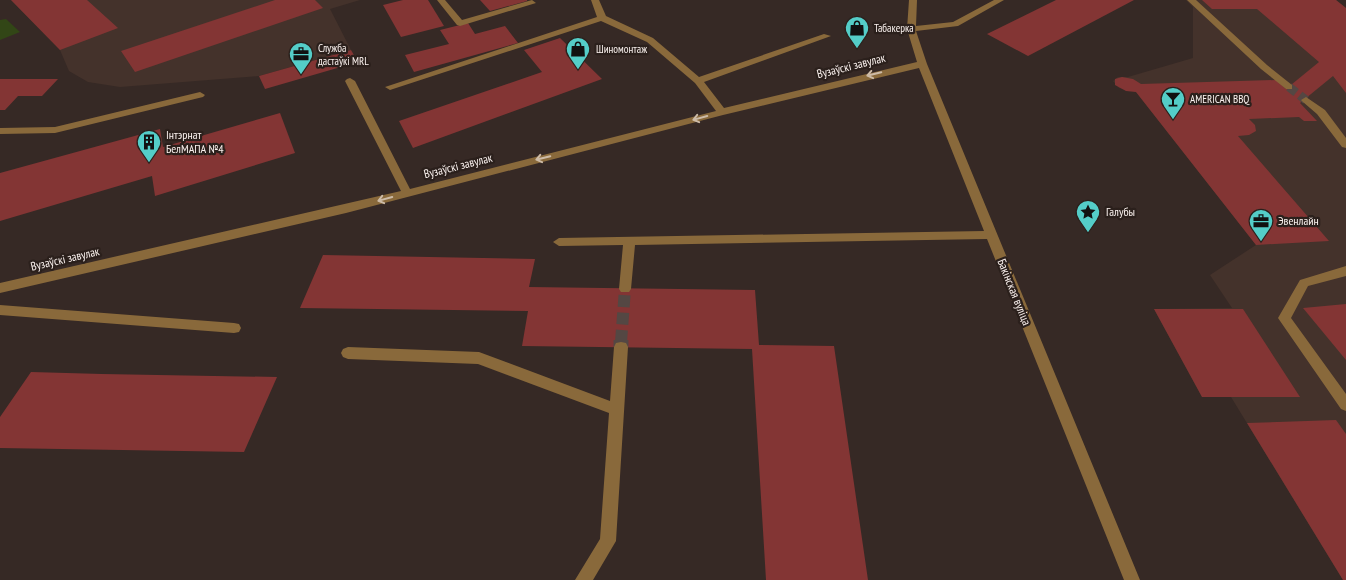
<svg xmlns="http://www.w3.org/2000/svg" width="1346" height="580" font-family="'PT Sans Narrow',sans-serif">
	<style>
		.built { fill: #44322b }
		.green { fill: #324616 }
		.building { fill: #833534 }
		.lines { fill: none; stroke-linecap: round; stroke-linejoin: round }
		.minor-tunnel-far2 { stroke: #544743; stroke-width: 9; stroke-dasharray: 9 4.5; stroke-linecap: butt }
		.minor-tunnel-far1 { stroke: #544743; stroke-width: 12; stroke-dasharray: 12 5.5; stroke-linecap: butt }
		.minor-tunnel { stroke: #544743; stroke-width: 15; stroke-dasharray: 15 8; stroke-linecap: butt }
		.minor { fill: #89693b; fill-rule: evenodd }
		.oneway { stroke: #cdbba7 }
		.labels { text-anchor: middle; stroke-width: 4.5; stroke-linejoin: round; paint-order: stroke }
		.far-poi-label { font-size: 11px; fill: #fbf2ef; stroke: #2b201c; text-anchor: start }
		.street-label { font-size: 12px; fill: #fbf2ef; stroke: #2b201c }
		.poi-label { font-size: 12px; fill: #fbf2ef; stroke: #2b201c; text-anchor: start }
	</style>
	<rect width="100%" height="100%" fill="#362925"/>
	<g class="built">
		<path d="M11,0H360L330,9L351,50L259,76L120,87L88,82L69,71L60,50Z"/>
		<path d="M1186,0H1336L1346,8V580H1343L1231,397H1202L1154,309L1232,308L1210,275L1256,245L1136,92L1119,88L1113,81L1118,77H1128L1193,58V7Z"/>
	</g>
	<path class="green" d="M6,19L20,32L0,40V20Z"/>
	<g class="building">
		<path d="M11,0H87L118,28L60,50Z"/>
		<path d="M275,0H315L323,8L135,72L121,51Z"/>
		<path d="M403,0H428L444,26L401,37L383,5Z"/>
		<path d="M480,0H527V1L490,11Z"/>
		<path d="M1056,0H1134L1028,56L987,34Z"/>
		<path d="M1202,0H1336L1346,8V93L1333,76L1300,103L1317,121H1304L1299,117L1249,119L1255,125L1256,131L1249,135L1238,136L1329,241L1256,245L1136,92L1126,91L1115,85V79L1122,77L1133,79L1141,84L1276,80L1286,89L1319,62L1257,9H1212Z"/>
		<path d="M468,23L475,34L505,26L518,43L414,72L405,55L449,44L440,30Z"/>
		<path d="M560,38L602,79L413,148L399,121L542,72L524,50Z"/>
		<path d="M351,50L358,62L265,89L259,76Z"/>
		<path d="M0,79H58L42,96H18L5,110H0Z"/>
		<path d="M280,113L295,153L155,196L152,176L0,221V173L160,129L163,147Z"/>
		<path d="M323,255L535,259L529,287L755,290L759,345L834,346L868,580H766L752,349L522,346L528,311L300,308Z"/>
		<path d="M1346,304V360L1303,308Z"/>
		<path d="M1154,309H1243L1300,397H1202Z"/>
		<path d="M31,372L102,374L277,377L244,452L0,448V417Z"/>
		<path d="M1336,420L1346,434V580H1343L1247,423Z"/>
	</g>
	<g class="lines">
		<path class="minor-tunnel-far2" d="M1289,87L1306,100"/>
		<path class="minor-tunnel-far1" d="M621,342L625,289"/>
		<path class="minor-tunnel" d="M621,347V340"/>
		<g class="minor">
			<path d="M437,0H445L462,20L532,0L536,3L460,26L457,25Z"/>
			<path d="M591,0H599L606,16L653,38L699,77L824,34L831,36L704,82L724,108L917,62L907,29L909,0H917L916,26L953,22L994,0H1004L958,26L916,31L927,64L1140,580H1124L987,239L635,245L631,289L629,292H621L619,289L623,245L559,246L553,242L559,238L984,231L919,68L723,115L346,213L0,293V283L401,191L345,81L347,79L350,78L355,81L410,189L716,111L695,83L647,42L601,21L393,89L390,90L385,87L597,17Z"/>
			<path d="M1187,0H1196L1267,65L1292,85V89H1286L1261,69Z"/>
			<path d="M200,92L205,95L203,97L55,133L0,134V128L55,127Z"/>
			<path d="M1306,97L1325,110L1346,138V148L1342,147L1317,114L1303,102L1301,100Z"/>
			<path d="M1346,266V276L1308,286L1291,318L1346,394V411L1341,409L1278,318L1300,280Z"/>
			<path d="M0,305L234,323L239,324L241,328L239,332L234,333L0,315Z"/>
			<path d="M621,342L626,343L628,347L616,541L593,580H575L600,539L609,413L478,364L348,359L343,357L341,353L343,349L348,347L479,352L610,401L614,347L616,343Z"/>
		</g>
	</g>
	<defs><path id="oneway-shaft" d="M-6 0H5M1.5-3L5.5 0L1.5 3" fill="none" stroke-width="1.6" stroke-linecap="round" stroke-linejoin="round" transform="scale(1.25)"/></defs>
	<g class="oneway">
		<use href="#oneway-shaft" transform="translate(874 74) rotate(166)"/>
		<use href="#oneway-shaft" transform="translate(700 118) rotate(165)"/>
		<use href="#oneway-shaft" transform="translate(543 158) rotate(166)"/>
		<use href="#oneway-shaft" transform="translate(385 199) rotate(165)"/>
	</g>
	<defs>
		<g id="shop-pin" transform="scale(1.25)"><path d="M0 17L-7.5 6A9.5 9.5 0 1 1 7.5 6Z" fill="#54cdc8" stroke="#2b201c"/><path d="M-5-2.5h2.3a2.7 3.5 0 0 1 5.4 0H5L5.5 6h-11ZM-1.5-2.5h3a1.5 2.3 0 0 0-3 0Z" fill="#111"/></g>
		<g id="office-pin" transform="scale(1.25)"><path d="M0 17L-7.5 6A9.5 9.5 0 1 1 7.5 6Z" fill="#54cdc8" stroke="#2b201c"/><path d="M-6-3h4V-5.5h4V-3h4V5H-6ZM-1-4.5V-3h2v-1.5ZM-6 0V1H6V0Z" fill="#111"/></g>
		<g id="bar-pin" transform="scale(1.25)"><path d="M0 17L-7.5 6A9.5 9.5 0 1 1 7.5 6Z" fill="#54cdc8" stroke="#2b201c"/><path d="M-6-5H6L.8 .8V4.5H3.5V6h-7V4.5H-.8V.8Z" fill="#111"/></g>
		<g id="building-pin" transform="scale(1.25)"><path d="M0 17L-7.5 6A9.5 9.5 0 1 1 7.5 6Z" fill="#54cdc8" stroke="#2b201c"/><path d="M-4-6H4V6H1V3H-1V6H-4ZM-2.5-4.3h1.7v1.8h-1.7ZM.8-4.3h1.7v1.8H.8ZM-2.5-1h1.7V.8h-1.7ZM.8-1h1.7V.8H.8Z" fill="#111"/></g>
		<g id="sight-pin" transform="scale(1.25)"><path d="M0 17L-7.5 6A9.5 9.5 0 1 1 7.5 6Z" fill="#54cdc8" stroke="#2b201c"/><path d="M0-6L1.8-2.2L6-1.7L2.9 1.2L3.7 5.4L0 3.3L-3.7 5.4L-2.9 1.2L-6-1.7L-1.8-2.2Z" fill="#111"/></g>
	</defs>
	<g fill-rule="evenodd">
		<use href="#shop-pin" x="857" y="28"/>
		<use href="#shop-pin" x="578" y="49"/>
		<use href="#office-pin" x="301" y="54"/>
		<use href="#bar-pin" x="1173" y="99"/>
		<use href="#building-pin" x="149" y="142"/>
		<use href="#sight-pin" x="1088" y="212"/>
		<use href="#office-pin" x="1261" y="221"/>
	</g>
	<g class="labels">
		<g class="far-poi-label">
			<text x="874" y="32">Табакерка</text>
			<text x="318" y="52">Служба<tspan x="318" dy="13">дастаўкі MRL</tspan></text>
			<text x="596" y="53">Шиномонтаж</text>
			<text x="1190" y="103">AMERICAN BBQ</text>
		</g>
		<g class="street-label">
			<text transform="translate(851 66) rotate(-14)" y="4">Вузаўскі завулак</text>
			<text transform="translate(458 166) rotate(-14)" y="4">Вузаўскі завулак</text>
			<text transform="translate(65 259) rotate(-13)" y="4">Вузаўскі завулак</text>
			<text transform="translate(1014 292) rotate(68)" y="4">Бакінская вуліца</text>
		</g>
		<g class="poi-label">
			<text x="166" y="139">Інтэрнат<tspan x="166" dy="14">БелМАПА №4</tspan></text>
			<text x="1106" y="216">Галубы</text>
			<text x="1278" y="225">Эвенлайн</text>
		</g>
	</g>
</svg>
